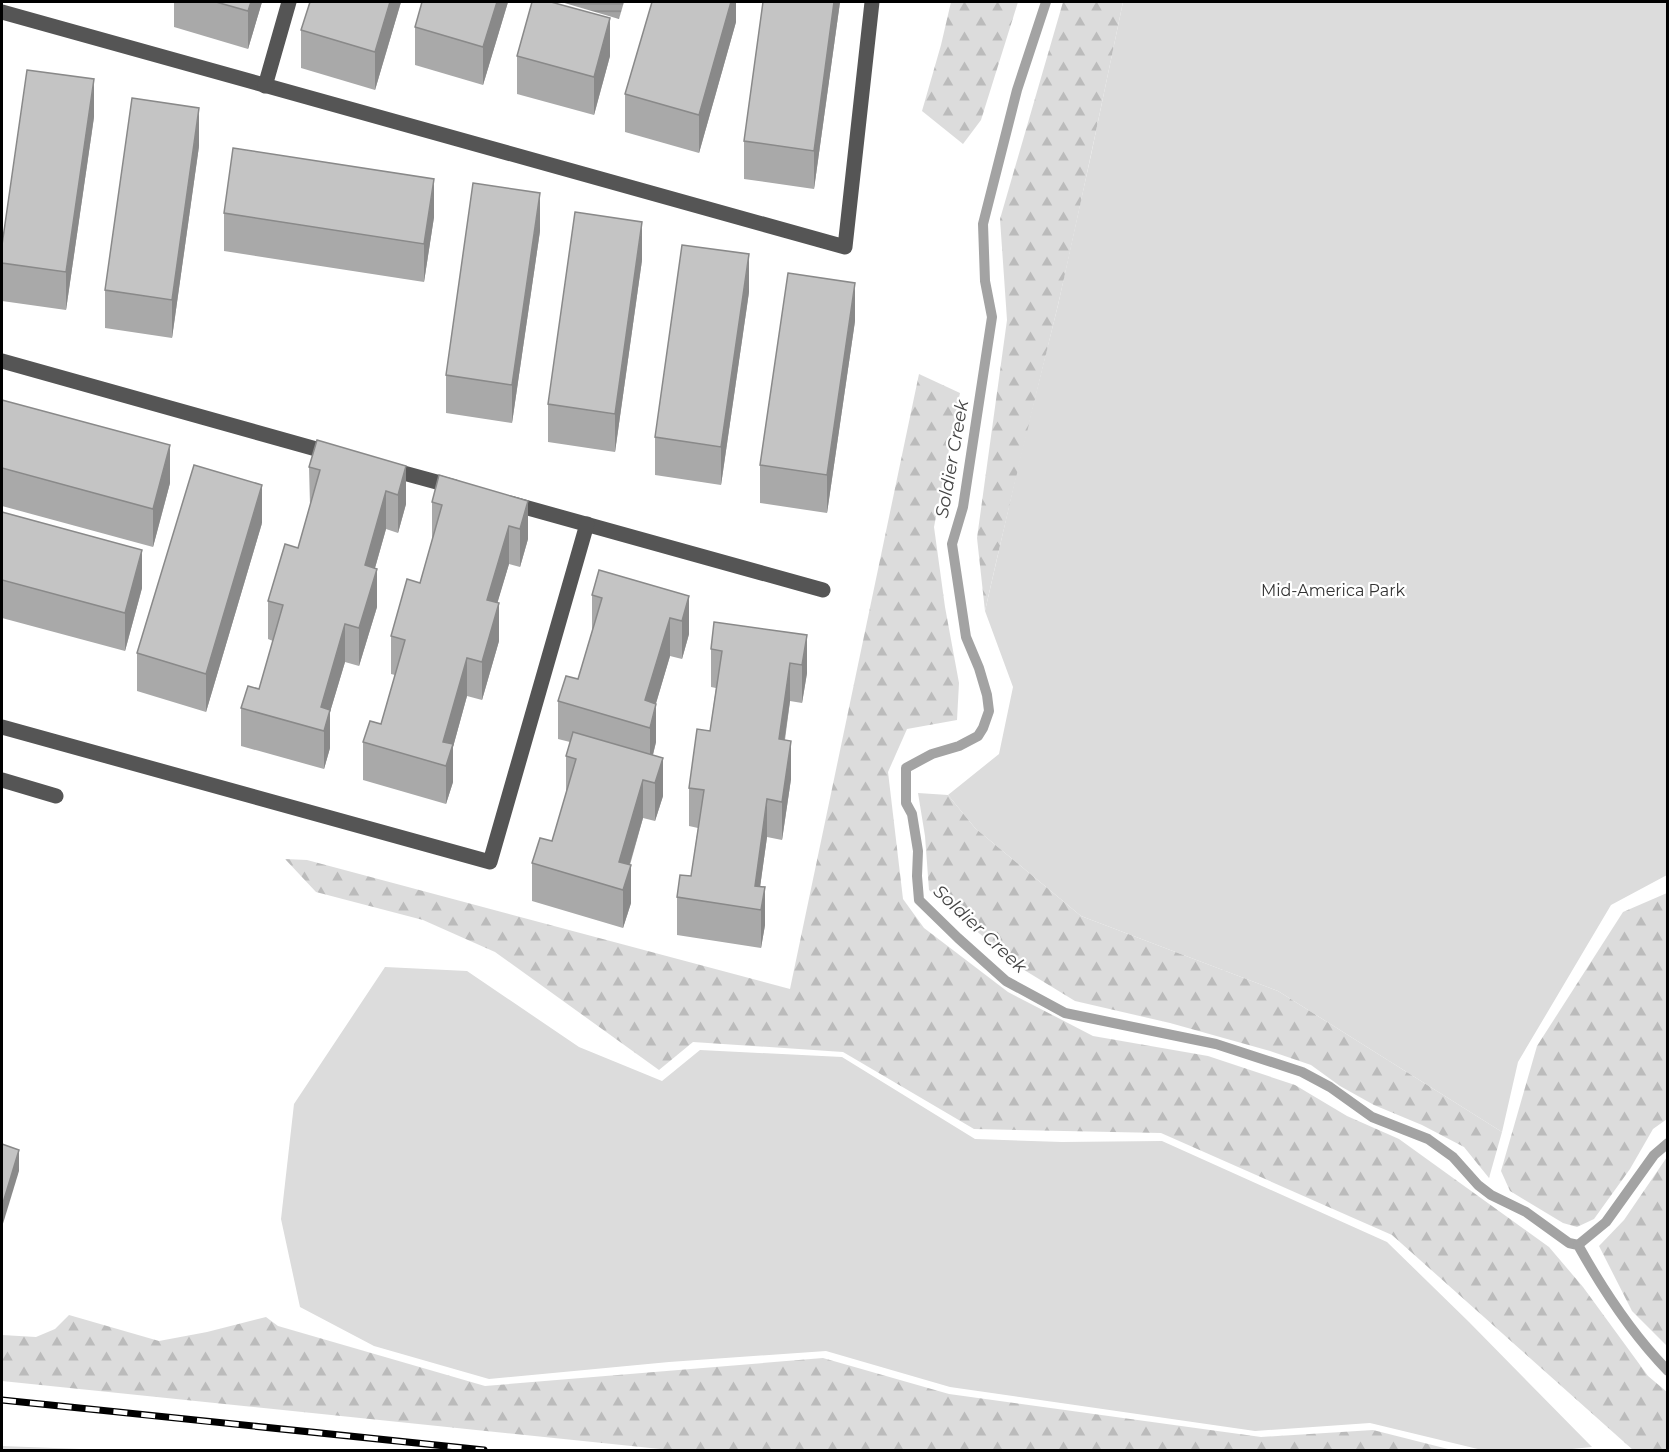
<svg xmlns="http://www.w3.org/2000/svg" width="1669" height="1452" font-family="Montserrat,sans-serif">
	<style>
		.green { fill: #dcdcdc }
		.forest { fill: url(#forest-firs) }
		.water { fill: url(#water-rules) }
		.lines { fill: none; stroke-linecap: round; stroke-linejoin: round }
		.stream { stroke: #a3a3a3; stroke-width: 10 }
		.minor { stroke: #555; stroke-width: 15 }
		.rail-casing { stroke: #000; stroke-width: 7 }
		.rail { stroke: #fff; stroke-width: 4.5; stroke-dasharray: 14; stroke-linecap: butt }
		.wall { fill: #a9a9a9 }
		.shaded-wall { fill: #898989 }
		.building { fill: #c4c4c4; stroke: #898989; stroke-width: 1.5 }
		.labels { text-anchor: middle; stroke-width: 4.5; stroke-linejoin: round; paint-order: stroke }
		.park-label { font-size: 16px; fill: #333; stroke: #fff }
		.water-label { font-size: 18px; font-style: italic; fill: #444; stroke: #fff }
	</style>
	<defs>
		<pattern id="forest-firs" width="22" height="20" patternUnits="userSpaceOnUse" patternTransform="scale(1.5)"><rect width="22" height="20" fill="#dcdcdc"/><path d="M5 1l3.5 6h-7zM16 11l3.5 6h-7z" fill="#bbb"/></pattern>
		<pattern id="water-rules" width="6" height="5" patternUnits="userSpaceOnUse" patternTransform="scale(1.5)"><rect width="6" height="5" fill="#a3a3a3"/><path d="M0 2.5h6" fill="none" stroke="#8b8b8b"/></pattern>
	</defs>
	<rect width="100%" height="100%" fill="#fff"/>
	<g class="green">
		<path d="M1123,2H1667V875L1611,905L1518,1062L1502,1132L1278,991L1081,916L975,828L948,795L999,754L1013,687L985,611L1021,454L1058,305L1091,155Z"/>
		<path d="M385,967L467,971L579,1047L662,1081L700,1050L842,1057L975,1139L1062,1142L1162,1141L1387,1242L1469,1322L1592,1447L1562,1450H1482L1370,1423L1255,1431L950,1387L826,1351L669,1362L489,1379L374,1346L300,1307L281,1219L294,1104Z"/>
		<path d="M2,1446L107,1450H2Z"/>
	</g>
	<g class="forest">
		<path d="M951,2H1018L981,120L963,144L922,111L941,45Z"/>
		<path d="M1063,2H1123C1102,103 1081,204 1058,305C1033,407 1008,509 985,611L977,538L1007,320L1000,219Z"/>
		<path d="M919,374L960,393L934,527L945,607L959,683L957,720L907,729L888,772L903,899L924,928L1008,992L1093,1036L1208,1056L1295,1085L1347,1116L1399,1139L1549,1247L1583,1287L1648,1376L1667,1392V1450H1633L1392,1235L1161,1133L974,1129L843,1052L693,1042L659,1070L495,952L423,920L316,892L285,859L307,860L790,989Z"/>
		<path d="M918,793L948,795L975,828L1081,916L1278,991L1502,1132L1489,1178L1464,1147L1422,1125L1374,1105L1340,1086L1311,1065L1270,1051L1170,1023L1075,1001L1016,965L929,890L925,836Z"/>
		<path d="M1667,893V1119L1653,1129L1630,1169L1594,1219L1577,1227L1563,1223L1510,1191L1501,1171L1537,1046L1623,912Z"/>
		<path d="M1667,1157V1346L1632,1311L1599,1246L1624,1220Z"/>
		<path d="M69,1315L159,1341L207,1332L266,1317L278,1326L485,1386L823,1358L949,1394L1261,1437L1373,1430L1452,1450H670L2,1381V1335L36,1337L55,1329Z"/>
	</g>
	<path class="water" d="M561,2H624L619,19Z"/>
	<g class="lines">
		<g class="stream">
			<path d="M1046,2L1017,90L983,224L985,281L992,317L963,507L952,544L966,637L979,668L987,695L989,711L983,728L978,736L959,746L932,754L906,768V803L912,814L918,851L917,876L919,900L958,938L1006,981L1065,1013L1216,1044L1302,1072L1330,1087L1372,1117L1428,1139L1453,1157L1478,1185L1491,1195L1526,1212L1569,1243L1578,1245C1603,1290 1632,1334 1668,1371"/>
			<path d="M1578,1245L1606,1222L1654,1155L1668,1143"/>
		</g>
		<g class="minor">
			<path d="M2,12L845,247L872,2"/>
			<path d="M265,86L289,2"/>
			<path d="M2,361L334,454"/>
			<path d="M389,469L455,487"/>
			<path d="M510,503L823,590"/>
			<path d="M2,727L490,862L587,524"/>
			<path d="M2,780L56,796"/>
		</g>
		<g class="rail-casing">
			<path id="rail" d="M2,1400L484,1450"/>
		</g>
		<use href="#rail" class="rail"/>
	</g>
	<g class="wall">
		<path d="M174,2H262L248,49L174,27Z"/>
		<path d="M310,2H401L375,90L301,68V30Z"/>
		<path d="M508,2L483,85L415,65V27Z"/>
		<path d="M736,2V22L699,153L625,132V94Z"/>
		<path d="M763,2H840L814,189L744,179V141Z"/>
		<path d="M517,56H610L594,115L517,94Z"/>
		<path d="M94,117L66,310L2,301V245Z"/>
		<path d="M199,146L172,338L105,328V290Z"/>
		<path d="M224,213L434,217L424,282L224,251Z"/>
		<path d="M540,231L512,423L446,413V375Z"/>
		<path d="M642,260L615,452L548,442V404Z"/>
		<path d="M749,292L721,485L655,475V437Z"/>
		<path d="M855,321L827,513L760,503V465Z"/>
		<path d="M2,400L170,483L153,547L2,506Z"/>
		<path d="M406,466V504L398,533L386,529L375,568L377,607L359,666L345,662L330,712V748L324,769L241,746V708L259,689L273,641L268,639V601L298,548L310,505L309,467Z"/>
		<path d="M528,501V539L520,567L509,564L497,603L499,641L482,700L467,696L453,747V782L446,804L363,780V742L381,724L395,675L391,674V636L420,583L432,540V502Z"/>
		<path d="M2,512L142,588L125,651L2,618Z"/>
		<path d="M262,523L206,712L137,691V653Z"/>
		<path d="M592,595L689,596V634L682,659L670,656L656,703V742L653,755L663,796L655,821L643,818L630,865L631,903L623,928L532,901V863L552,841L566,795V756L570,742L558,739V701L578,679L592,633Z"/>
		<path d="M807,635V673L802,703L790,701L785,740L791,779L782,840L767,837L760,887L765,925L761,948L677,935V897L691,876L698,828L689,826V788L710,731L716,688L711,687V649Z"/>
	</g>
	<g class="shaded-wall">
		<path d="M251,2H262L248,49V11Z"/>
		<path d="M390,2H401L375,90V52Z"/>
		<path d="M497,2H508L483,85V47Z"/>
		<path d="M731,2H736V22L699,153V115Z"/>
		<path d="M834,2H840L814,189V151Z"/>
		<path d="M610,18V56L594,115V77Z"/>
		<path d="M94,79V117L66,310V272Z"/>
		<path d="M199,108V146L172,338V300Z"/>
		<path d="M434,179V217L424,282V244Z"/>
		<path d="M540,193V231L512,423V385Z"/>
		<path d="M642,222V260L615,452V414Z"/>
		<path d="M749,254V292L721,485V447Z"/>
		<path d="M855,283V321L827,513V475Z"/>
		<path d="M170,445V483L153,547V509Z"/>
		<path d="M406,466V504L398,533V495Z"/>
		<path d="M262,485V523L206,712V674Z"/>
		<path d="M386,491V529L365,603V565Z"/>
		<path d="M528,501V539L520,567V529Z"/>
		<path d="M509,526V564L487,638V600Z"/>
		<path d="M142,550V588L125,651V613Z"/>
		<path d="M377,569V607L359,666V628Z"/>
		<path d="M689,596V634L682,659V621Z"/>
		<path d="M499,603V641L482,700V662Z"/>
		<path d="M670,618V656L649,727L645,700Z"/>
		<path d="M345,624V662L330,712V748L324,769V731L321,707Z"/>
		<path d="M807,635V673L802,703V665Z"/>
		<path d="M467,658V696L453,747V782L446,804V766L443,742Z"/>
		<path d="M790,663V701L779,777V739Z"/>
		<path d="M656,704V742L650,766V728Z"/>
		<path d="M791,741V779L782,840V802Z"/>
		<path d="M663,758V796L655,821V783Z"/>
		<path d="M643,780V818L622,890L619,862Z"/>
		<path d="M767,799V837L757,909L755,886Z"/>
		<path d="M631,865V903L623,928V890Z"/>
		<path d="M765,887V925L761,948V910Z"/>
		<path d="M19,1150V1171L2,1227V1206Z"/>
	</g>
	<g class="building">
		<path d="M216,2H251L248,11Z"/>
		<path d="M310,2H390L375,52L301,30Z"/>
		<path d="M422,2H497L483,47L415,27Z"/>
		<path d="M532,2H551L610,18L594,77L517,56Z"/>
		<path d="M652,2H731L699,115L625,94Z"/>
		<path d="M763,2H834L814,151L744,141Z"/>
		<path d="M27,70L94,79L66,272L2,263V245Z"/>
		<path d="M132,98L199,108L172,300L105,290Z"/>
		<path d="M233,148L434,179L424,244L224,213Z"/>
		<path d="M473,183L540,193L512,385L446,375Z"/>
		<path d="M575,212L642,222L615,414L548,404Z"/>
		<path d="M682,245L749,254L721,447L655,437Z"/>
		<path d="M788,273L855,283L827,475L760,465Z"/>
		<path d="M2,400L170,445L153,509L2,468Z"/>
		<path d="M317,440L406,466L398,495L386,491L365,565L377,569L359,628L345,624L321,707L330,710L324,731L241,708L248,686L259,689L283,605L268,601L285,544L298,548L320,470L309,467Z"/>
		<path d="M194,465L262,485L206,674L137,653Z"/>
		<path d="M439,475L528,501L520,529L509,526L487,600L499,603L482,662L467,658L443,742L453,744L446,766L363,742L370,721L381,724L405,640L391,636L407,579L420,583L442,505L432,502Z"/>
		<path d="M2,512L142,550L125,613L2,580Z"/>
		<path d="M599,570L689,596L682,621L670,618L645,700L656,704L650,728L558,701L566,676L578,679L602,598L592,595Z"/>
		<path d="M714,622L807,635L802,665L790,663L779,739L791,741L782,802L767,799L755,886L765,887L761,910L677,897L680,875L691,876L704,790L689,788L697,729L710,731L722,651L711,649Z"/>
		<path d="M573,732L663,758L655,783L643,780L619,862L631,865L623,890L532,863L540,838L552,841L576,759L566,756Z"/>
		<path d="M2,1144L19,1150L2,1206Z"/>
	</g>
	<g class="labels">
		<g class="park-label">
			<text x="1333" y="596">Mid-America Park</text>
		</g>
		<g class="water-label">
			<text transform="translate(952 459) rotate(-80)" y="6">Soldier Creek</text>
			<text transform="translate(980 929) rotate(43)" y="6">Soldier Creek</text>
		</g>
	</g>
	<rect width="1669" height="1452" fill="none" stroke="#000000" stroke-width="6"/>
</svg>
